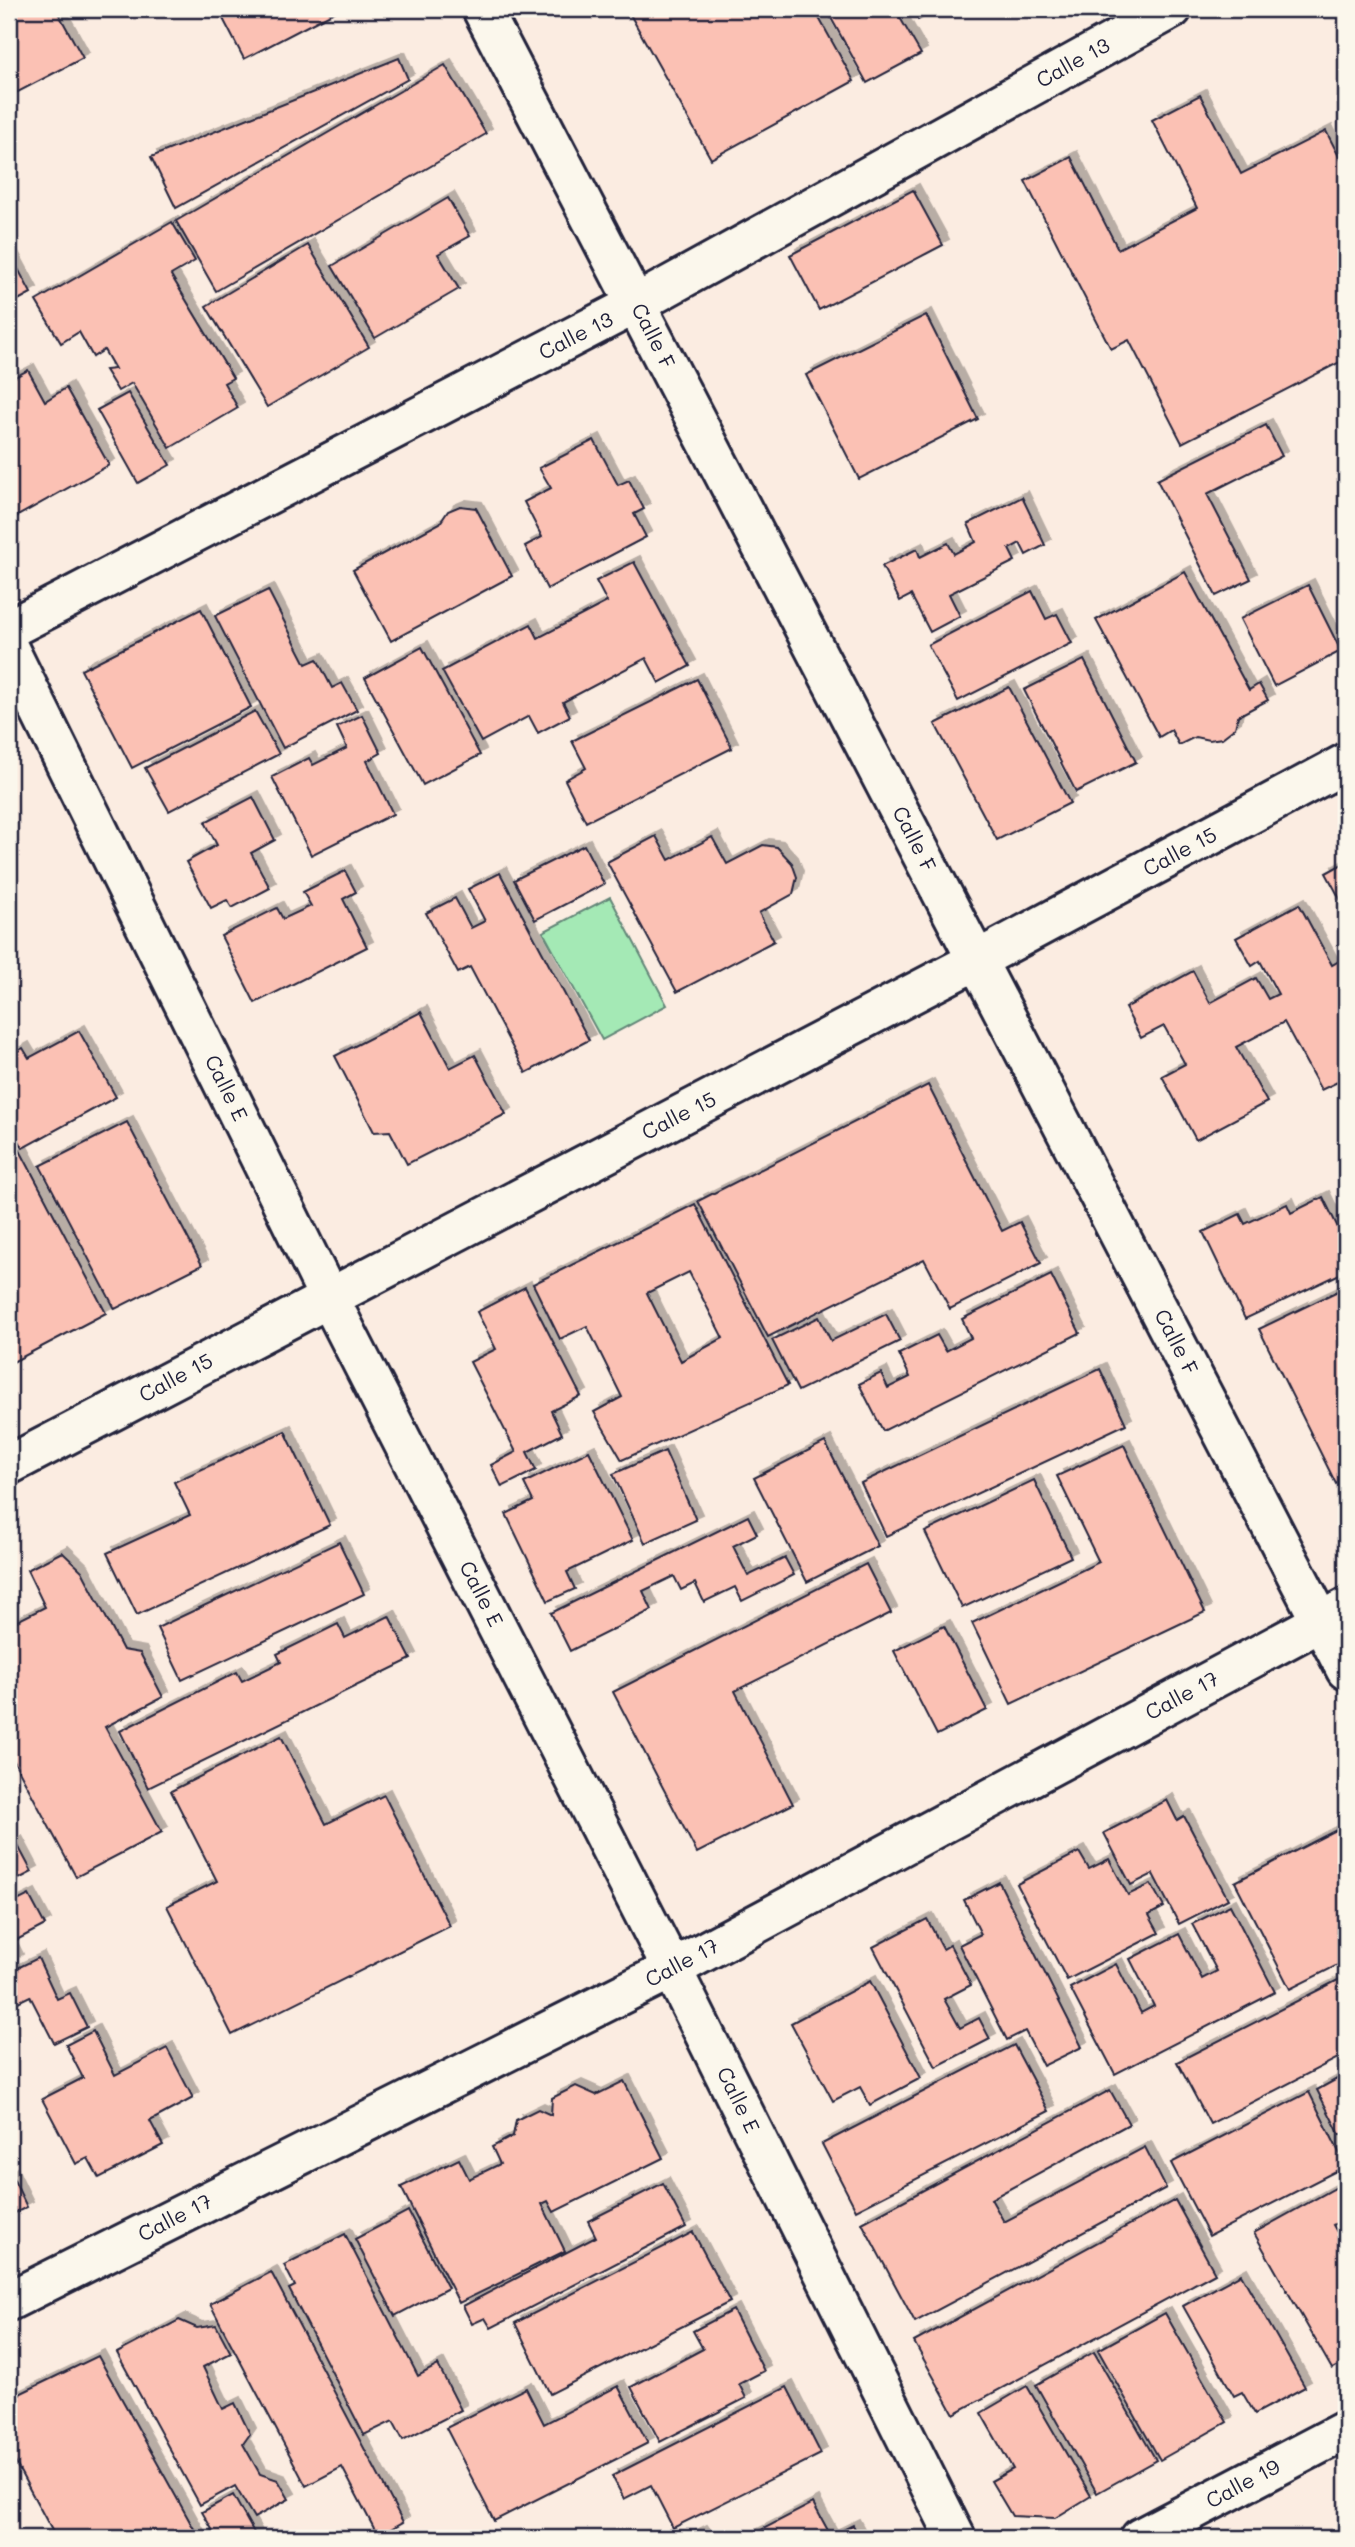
<svg xmlns="http://www.w3.org/2000/svg" width="1355" height="2547" font-family="Mali,sans-serif">
	<style>
		.green { fill: #a4e9b5; stroke: #638678; stroke-width: 2 }
		.building { fill: #fbc1b4; stroke: #22223b; stroke-width: 2; fill-rule: evenodd; filter: url(#shadow) }
		.lines { fill: none; stroke-linecap: round; stroke-linejoin: round }
		.street-casing { stroke: #22223b; stroke-width: 44 }
		.secondary-casing { stroke: #22223b; stroke-width: 44 }
		.street { stroke: #fbf7ec; stroke-width: 38 }
		.secondary { stroke: #fbf7ec; stroke-width: 38 }
		.labels { text-anchor: middle; stroke-width: 7; stroke-linejoin: round; paint-order: stroke }
		.street-label { font-size: 21px; fill: #22223b; stroke: #fbf7ec }
	</style>
	<defs>
		<filter id="shadow"><feDropShadow dx="6" dy="-6" stdDeviation="0" flood-color="#0004"/></filter>
	</defs>
	<rect width="100%" height="100%" fill="#fbece1"/>
	<filter id="ink" filterUnits="userSpaceOnUse"><feTurbulence type="fractalNoise" baseFrequency=".0143" numOctaves="2"/><feDisplacementMap in="SourceGraphic" scale="14" xChannelSelector="R" yChannelSelector="G"/><feConvolveMatrix kernelMatrix="1 2 1 2 8 2 1 2 1" color-interpolation-filters="sRGB"/></filter>
	<g filter="url(#ink)">
		<path class="green" d="M610,897L667,1005L602,1040L543,932Z"/>
		<g class="building">
			<path d="M9,9H56L83,58L16,93L9,81Z"/>
			<path d="M218,9H340L244,59Z"/>
			<path d="M627,9H814L854,81L711,159Z"/>
			<path d="M826,9H895L921,54L867,83Z"/>
			<path d="M912,9H939L918,20Z"/>
			<path d="M399,58L408,79L176,208L151,157Z"/>
			<path d="M445,65L486,134L216,291L176,221Z"/>
			<path d="M1200,95L1241,174L1326,131L1346,170V359L1182,443L1129,340L1111,349L1025,181L1071,157L1118,249L1197,208L1152,120Z"/>
			<path d="M913,190L943,245L819,310L790,255Z"/>
			<path d="M448,198L470,236L438,254L459,289L375,338L332,266Z"/>
			<path d="M172,222L195,261L171,275L233,378L224,383L238,408L170,448L132,383L118,391L105,370L115,369L104,350L93,357L79,332L61,343L36,301Z"/>
			<path d="M308,245L369,347L267,407L206,306Z"/>
			<path d="M9,252L31,293L9,305Z"/>
			<path d="M926,315L978,419L859,479L806,375Z"/>
			<path d="M28,370L45,401L66,388L109,465L12,519L9,513V380Z"/>
			<path d="M128,393L170,465L138,483L97,410Z"/>
			<path d="M1266,425L1282,456L1207,494L1251,579L1216,596L1157,480Z"/>
			<path d="M594,440L618,485L629,480L644,509L634,514L646,537L547,589L525,546L542,537L524,502L551,488L539,468Z"/>
			<path d="M1022,497L1045,545L1026,555L1020,543L1009,549L1015,561L949,594L960,616L930,632L911,595L900,601L882,566L917,549L920,557L948,543L954,554L976,542L968,524Z"/>
			<path d="M460,506L476,508L512,576L391,641L353,570L440,523L448,511Z"/>
			<path d="M634,562L690,666L659,683L646,658L563,702L570,716L538,733L529,716L481,742L442,671L531,624L538,638L607,602L596,581Z"/>
			<path d="M1185,572L1249,690L1259,684L1268,700L1238,716L1235,728L1222,738L1209,740L1195,737L1179,745L1171,730L1159,737L1096,620Z"/>
			<path d="M1308,585L1341,651L1274,686L1240,619Z"/>
			<path d="M268,590L306,664L317,659L332,688L342,683L357,710L283,748L215,616Z"/>
			<path d="M1032,591L1046,619L1057,614L1072,643L958,701L928,645Z"/>
			<path d="M201,609L251,707L132,768L81,670Z"/>
			<path d="M422,647L480,755L423,785L365,678Z"/>
			<path d="M1084,660L1136,762L1076,792L1024,690Z"/>
			<path d="M697,679L732,748L586,822L565,780L586,768L572,741Z"/>
			<path d="M1009,687L1070,803L997,840L935,724Z"/>
			<path d="M255,711L279,754L169,811L145,768Z"/>
			<path d="M362,715L381,753L367,761L393,814L311,855L272,777L309,758L313,765L347,748L337,727Z"/>
			<path d="M253,797L275,840L251,853L270,888L232,908L227,900L211,908L186,862L217,845L205,822Z"/>
			<path d="M656,836L669,860L712,837L727,864L763,845L777,847L792,863L797,877L793,894L759,913L774,941L677,992L607,862Z"/>
			<path d="M584,845L604,884L535,920L514,880Z"/>
			<path d="M1346,862V910L1326,873Z"/>
			<path d="M345,871L356,892L343,899L367,947L255,1003L221,936L277,908L283,919L311,906L303,892Z"/>
			<path d="M500,873L589,1040L526,1073L470,967L458,973L426,913L455,898L471,928L485,921L468,889Z"/>
			<path d="M1299,904L1332,965L1346,957V1078L1321,1090L1284,1022L1236,1047L1267,1102L1196,1140L1162,1076L1185,1064L1164,1026L1141,1038L1125,1008L1193,971L1210,1003L1256,978L1268,999L1278,994L1260,961L1252,966L1236,938Z"/>
			<path d="M421,1012L450,1068L475,1055L506,1114L407,1164L390,1131L374,1132L335,1056Z"/>
			<path d="M79,1031L116,1097L23,1148L9,1122V1056L23,1048L29,1058Z"/>
			<path d="M928,1085L1002,1231L1020,1222L1041,1263L950,1309L924,1259L768,1337L698,1201Z"/>
			<path d="M127,1122L202,1265L115,1309L40,1166Z"/>
			<path d="M15,1141L106,1313L9,1364V1144Z"/>
			<path d="M1323,1197L1346,1244V1271L1245,1319L1203,1232L1240,1214L1245,1224L1287,1204L1291,1213Z"/>
			<path d="M695,1204L788,1385L622,1460L594,1412L622,1397L587,1326L560,1339L533,1284ZM689,1272L723,1338L681,1361L647,1293Z"/>
			<path d="M1051,1275L1080,1333L883,1431L859,1384L881,1373L888,1388L910,1377L899,1354L937,1335L946,1351L971,1338L962,1319Z"/>
			<path d="M525,1287L581,1396L551,1411L562,1434L527,1452L536,1470L502,1487L491,1465L516,1452L470,1362L496,1349L477,1312Z"/>
			<path d="M1346,1287V1479L1336,1484L1259,1329Z"/>
			<path d="M886,1314L900,1341L798,1391L772,1340L819,1317L831,1341Z"/>
			<path d="M1100,1369L1126,1424L886,1536L861,1483Z"/>
			<path d="M285,1431L330,1525L137,1615L107,1553L190,1515L174,1482Z"/>
			<path d="M825,1442L878,1546L807,1582L754,1478Z"/>
			<path d="M1124,1445L1205,1612L1011,1704L972,1623L1099,1562L1057,1476Z"/>
			<path d="M589,1451L633,1540L567,1572L575,1589L548,1601L506,1514L533,1501L524,1483Z"/>
			<path d="M665,1451L696,1520L645,1543L613,1474Z"/>
			<path d="M1034,1480L1071,1557L962,1608L925,1532Z"/>
			<path d="M748,1516L757,1534L733,1546L748,1576L785,1558L794,1575L742,1601L735,1587L704,1602L695,1583L681,1590L674,1576L643,1591L652,1610L570,1651L551,1613Z"/>
			<path d="M339,1542L364,1594L182,1680L157,1628Z"/>
			<path d="M62,1552L82,1571L123,1650L140,1653L163,1697L105,1727L162,1832L76,1877L9,1752V1625L45,1607L27,1570Z"/>
			<path d="M866,1564L891,1613L735,1691L793,1804L697,1853L613,1692Z"/>
			<path d="M389,1616L411,1659L148,1788L120,1731L237,1672L242,1681L281,1662L277,1654L338,1624L345,1638Z"/>
			<path d="M944,1626L987,1710L937,1735L894,1651Z"/>
			<path d="M281,1736L326,1824L384,1795L450,1926L232,2035L167,1906L217,1881L171,1791Z"/>
			<path d="M1167,1800L1177,1820L1184,1816L1228,1899L1179,1924L1153,1874L1131,1885L1104,1833Z"/>
			<path d="M1338,1829L1346,1844V1961L1290,1989L1235,1882Z"/>
			<path d="M16,1842L32,1872L9,1884V1846Z"/>
			<path d="M1079,1852L1089,1869L1109,1859L1128,1895L1151,1884L1164,1907L1149,1915L1159,1933L1067,1980L1017,1884Z"/>
			<path d="M999,1882L1082,2047L1043,2066L1025,2031L1007,2040L959,1945L981,1934L964,1900Z"/>
			<path d="M29,1895L45,1925L9,1944L17,1960L9,1965V1905Z"/>
			<path d="M1230,1905L1275,1992L1115,2074L1070,1988L1116,1964L1141,2013L1154,2006L1130,1959L1179,1934L1202,1979L1217,1971L1192,1924Z"/>
			<path d="M927,1919L943,1949L950,1945L971,1985L944,1999L960,2028L979,2018L990,2039L936,2067L873,1947Z"/>
			<path d="M38,1958L57,1999L70,1993L87,2027L54,2043L30,1996L16,2003L9,1989V1972Z"/>
			<path d="M1346,1976V2054L1210,2124L1177,2062Z"/>
			<path d="M870,1981L921,2078L870,2105L860,2087L833,2101L791,2023Z"/>
			<path d="M93,2031L115,2075L167,2048L193,2098L150,2121L163,2145L99,2178L88,2158L76,2164L42,2099L83,2078L66,2045Z"/>
			<path d="M1014,2045L1049,2111L856,2210L822,2144Z"/>
			<path d="M1346,2074V2132L1340,2135L1317,2090Z"/>
			<path d="M624,2081L663,2158L554,2212L548,2201L542,2204L565,2251L459,2303L401,2187L459,2159L469,2179L500,2164L492,2147L513,2136L516,2120L538,2109L551,2115L552,2098L576,2086L596,2095Z"/>
			<path d="M1110,2090L1129,2124L991,2199L1004,2222L1145,2147L1166,2188L915,2322L862,2223Z"/>
			<path d="M1309,2092L1346,2166L1209,2236L1171,2163Z"/>
			<path d="M11,2174L27,2207L9,2216V2176Z"/>
			<path d="M1346,2182V2218L1333,2225L1346,2248V2361L1332,2369L1254,2233Z"/>
			<path d="M663,2183L686,2227L491,2328L485,2318L472,2324L463,2306L596,2237L588,2221Z"/>
			<path d="M1175,2200L1215,2273L954,2414L914,2342Z"/>
			<path d="M408,2211L448,2288L395,2316L355,2239Z"/>
			<path d="M693,2232L730,2302L550,2394L515,2323Z"/>
			<path d="M345,2234L418,2376L438,2365L461,2410L403,2440L393,2421L364,2435L289,2289L295,2286L284,2265Z"/>
			<path d="M271,2272L403,2522L378,2536L342,2467L306,2486L210,2304Z"/>
			<path d="M1241,2274L1305,2387L1255,2414L1242,2392L1234,2396L1183,2306Z"/>
			<path d="M733,2310L764,2371L739,2384L746,2398L660,2442L631,2387L703,2349L693,2331Z"/>
			<path d="M1165,2313L1227,2422L1160,2460L1098,2350Z"/>
			<path d="M179,2320L197,2328L216,2325L231,2353L203,2367L223,2409L235,2403L250,2434L243,2444L260,2474L278,2480L289,2499L254,2518L235,2486L200,2505L117,2353Z"/>
			<path d="M1094,2352L1156,2460L1097,2493L1036,2385Z"/>
			<path d="M98,2356L199,2538H56L9,2451V2399Z"/>
			<path d="M618,2386L648,2443L494,2521L446,2428L526,2388L544,2424Z"/>
			<path d="M1027,2386L1091,2496L1055,2518L1012,2516L991,2481L1013,2469L981,2413Z"/>
			<path d="M787,2387L821,2454L673,2528L651,2485L624,2499L612,2476Z"/>
			<path d="M233,2495L257,2538H217L202,2512Z"/>
			<path d="M813,2503L831,2536L853,2525L860,2538H746Z"/>
			<path d="M701,2531L706,2538H687Z"/>
		</g>
		<g class="lines">
			<g class="street-casing">
				<g id="street">
					<path d="M482,9L1346,1670"/>
					<path d="M9,629L636,304L1172,9"/>
					<path d="M9,649L329,1298L672,1969L956,2538"/>
					<path d="M9,1465L977,960L1346,763"/>
					<path d="M1140,2538L1346,2430"/>
				</g>
			</g>
			<g class="secondary-casing">
				<path id="secondary" d="M9,2301L672,1969L1346,1608"/>
			</g>
			<use href="#street" class="street"/>
			<use href="#secondary" class="secondary"/>
		</g>
	</g>
	<g class="labels">
		<g class="street-label">
			<text transform="translate(1073 63) rotate(-29)" y="7">Calle 13</text>
			<text transform="translate(576 336) rotate(-27)" y="7">Calle 13</text>
			<text transform="translate(653 336) rotate(63)" y="7">Calle F</text>
			<text transform="translate(914 839) rotate(63)" y="7">Calle F</text>
			<text transform="translate(1180 852) rotate(-28)" y="7">Calle 15</text>
			<text transform="translate(226 1088) rotate(64)" y="7">Calle E</text>
			<text transform="translate(679 1116) rotate(-27)" y="7">Calle 15</text>
			<text transform="translate(1176 1342) rotate(63)" y="7">Calle F</text>
			<text transform="translate(176 1378) rotate(-28)" y="7">Calle 15</text>
			<text transform="translate(481 1594) rotate(63)" y="7">Calle E</text>
			<text transform="translate(1182 1696) rotate(-28)" y="7">Calle 17</text>
			<text transform="translate(682 1963) rotate(-28)" y="7">Calle 17</text>
			<text transform="translate(738 2100) rotate(64)" y="7">Calle E</text>
			<text transform="translate(175 2218) rotate(-27)" y="7">Calle 17</text>
			<text transform="translate(1243 2484) rotate(-28)" y="7">Calle 19</text>
		</g>
	</g>
	<rect width="1355" height="2547" fill="none" stroke="#fbf7ec" stroke-width="35"/>
	<rect x="18" y="18" width="1320" height="2512" fill="none" stroke="#22223b" stroke-width="2.5" filter="url(#ink)"/>
</svg>
